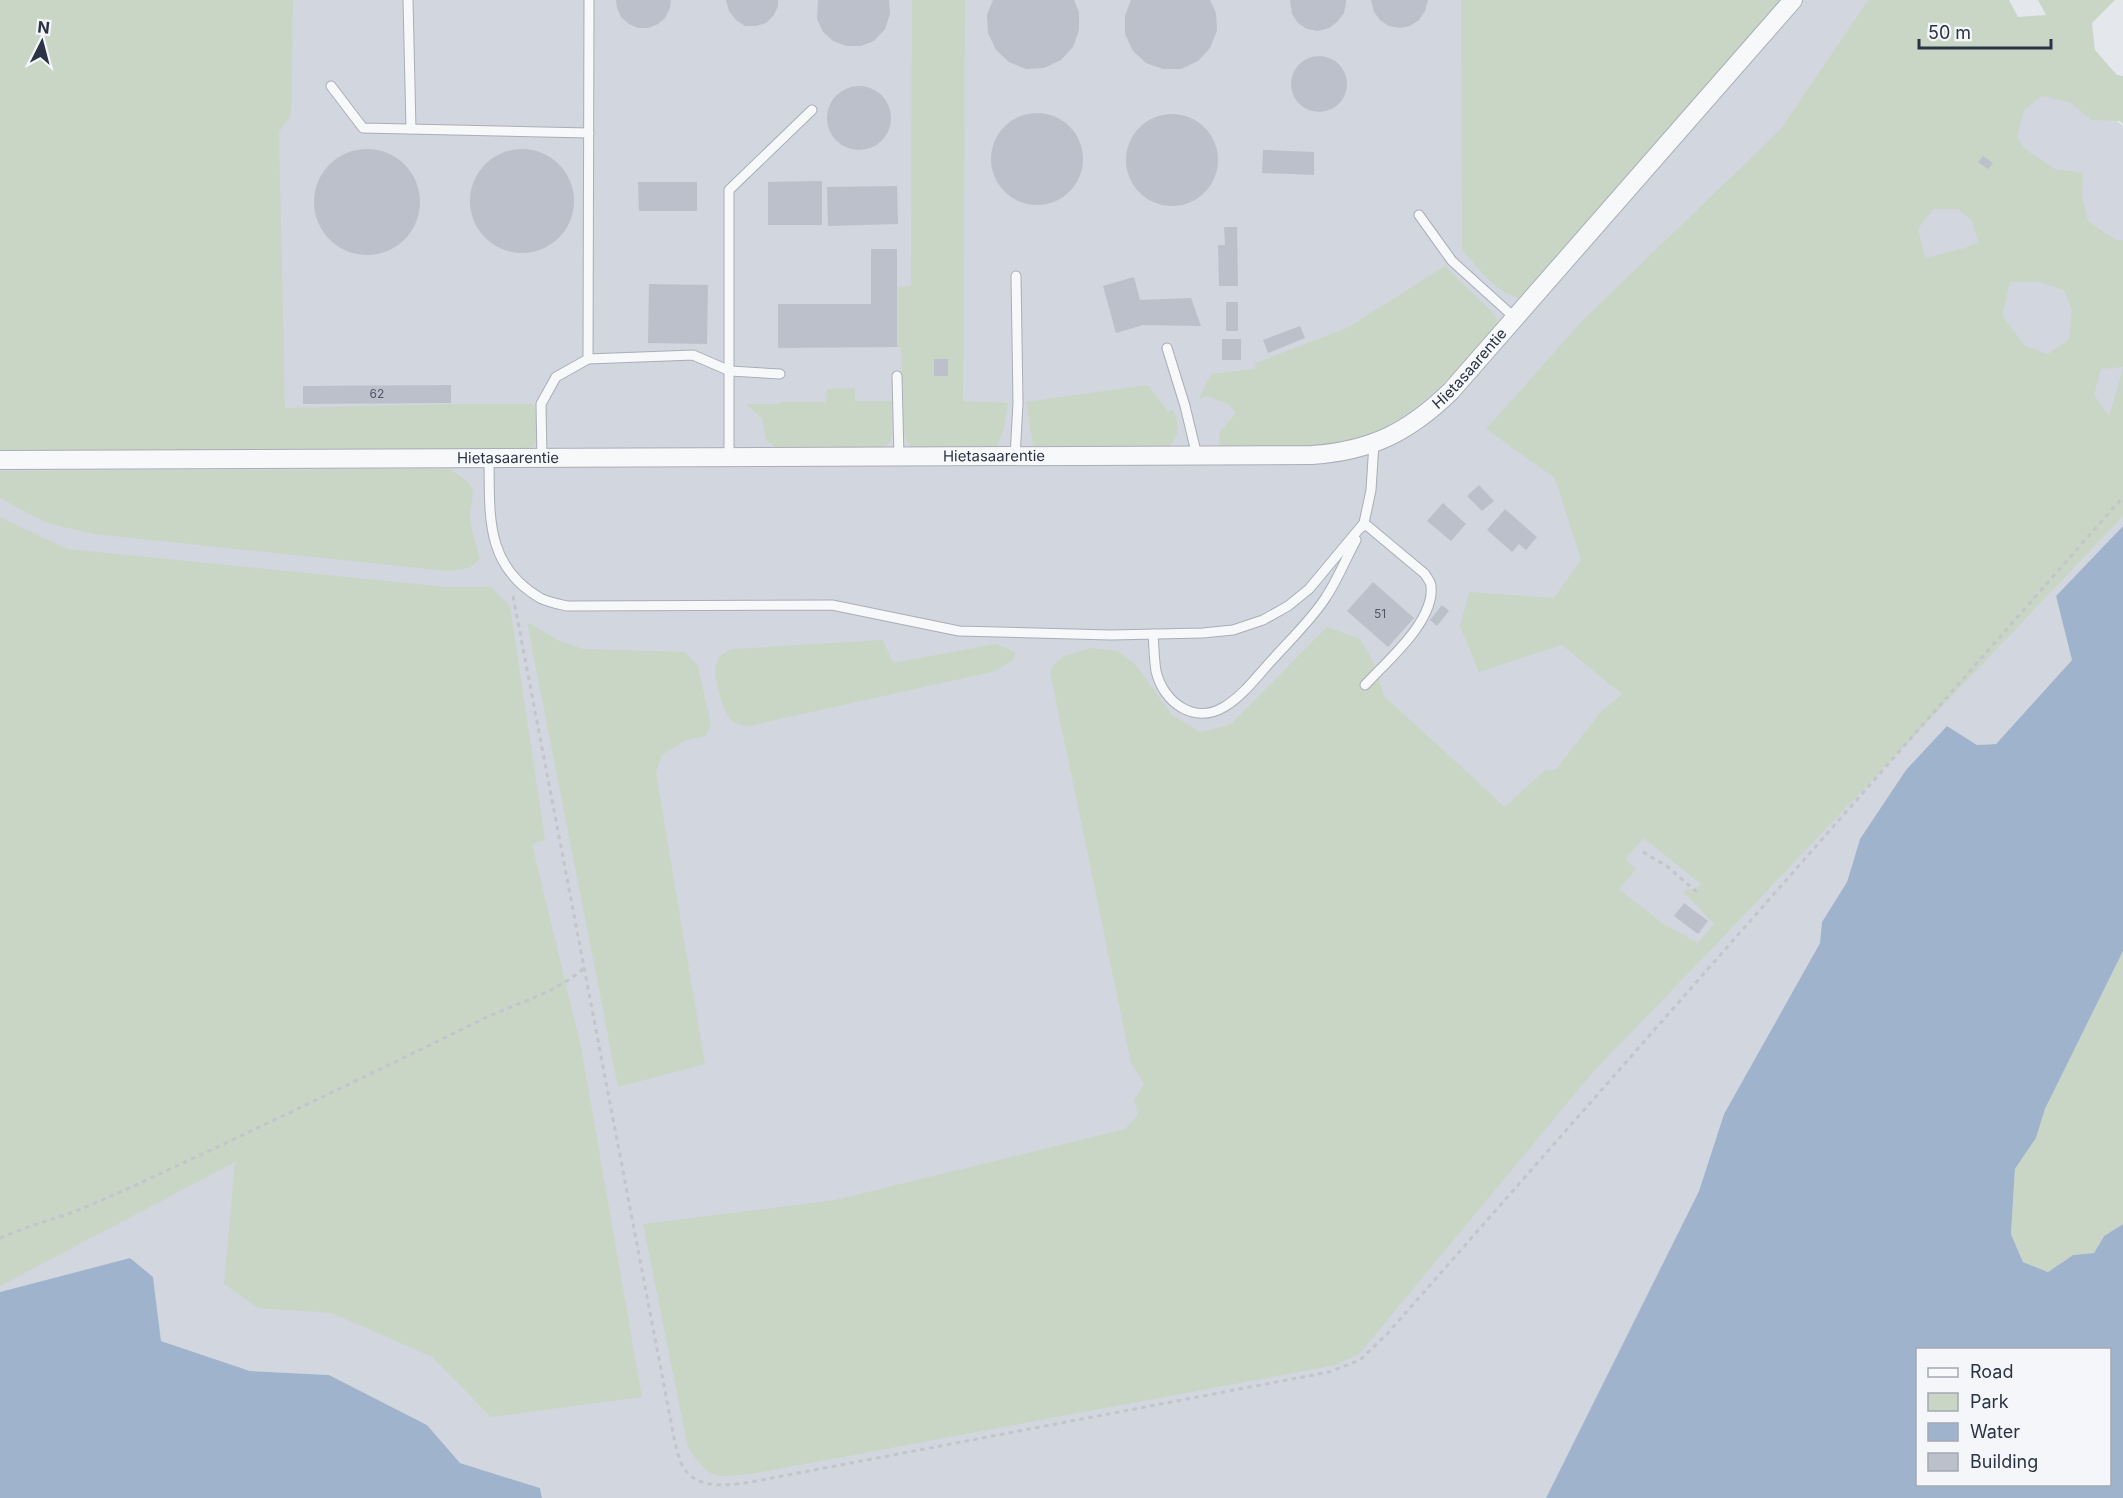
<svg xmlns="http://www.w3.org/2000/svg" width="2123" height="1498" font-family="Inter,sans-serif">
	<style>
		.built { fill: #d2d6de }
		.green { fill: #c9d6c5; fill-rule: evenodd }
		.water { fill: #9fb4cc; fill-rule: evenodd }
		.building { fill: #bbc0ca }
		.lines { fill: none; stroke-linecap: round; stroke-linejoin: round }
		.lane-casing { stroke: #a9aeb7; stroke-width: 11 }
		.street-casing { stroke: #a9aeb7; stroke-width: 20 }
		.path { stroke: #c2c5cb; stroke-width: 3; stroke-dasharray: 4.5 4.5; stroke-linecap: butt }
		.lane { stroke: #f7f8fa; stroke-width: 9 }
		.street { stroke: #f7f8fa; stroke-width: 18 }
		.labels { text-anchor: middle; stroke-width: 5; stroke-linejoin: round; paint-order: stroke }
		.number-label { font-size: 12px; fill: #4f5766 }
		.street-label { font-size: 15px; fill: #2b3445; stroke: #f4f6f9 }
	</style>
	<rect width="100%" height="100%" fill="#e4e7ec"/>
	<path class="built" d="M0,0H1956L2123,126V526L2056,596L2073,659L1996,744L1977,745L1947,726L1860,839L1847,882L1822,922L1820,943L1724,1114L1699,1191L1546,1498H542L540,1488L460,1463L427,1425L329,1375L250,1371L161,1341L153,1278L130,1258L0,1292Z"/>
	<g class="green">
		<path d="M0,0H293L291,115L279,132L285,408L449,404H533C538,414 542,435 534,444C534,445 527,449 526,450L0,452Z"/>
		<path d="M912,0H965L963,401L1008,403L1003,432L996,448H913L907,442L904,433L901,348L897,347V287L911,286Z"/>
		<path d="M1461,0H1780L1527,293L1520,298C1495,293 1479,268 1462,250Z"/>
		<path d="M1868,0H2009L2018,17L2046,15L2038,0H2115L2092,23L2095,50L2117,75L2123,76V124L2120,121L2091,120L2071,103L2042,96L2024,110L2017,137L2026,150L2055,169L2083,173L2082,197L2088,221L2116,240H2123V367L2101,369L2094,395L2109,416L2123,369V516L1725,935L1593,1072L1359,1354L1336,1365L751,1474C712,1477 712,1481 688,1448L643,1224L835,1200L1125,1129L1138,1115L1134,1100L1144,1084L1131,1063L1050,672L1055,663L1065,656L1091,648L1117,651L1135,664L1172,715L1200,732L1230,725L1327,627L1360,639L1373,661L1384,696L1505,807L1544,771L1556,769L1600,713L1622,694L1562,645L1479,672L1460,626L1469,592L1554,598L1581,560L1555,478L1486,429L1581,322L1781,129ZM1933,209H1958L1972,221L1978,242L1965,248L1925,258L1918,229ZM2010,282H2040L2064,290L2072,311L2069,339L2048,354L2025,346L2002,315ZM1644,838L1702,885L1683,892L1714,924L1698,943L1662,923L1619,889L1636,869L1625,859Z"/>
		<path d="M1445,266L1492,312L1499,324C1447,380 1400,441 1316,446C1284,447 1251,446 1219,446L1220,432L1236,413L1229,405L1207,396L1199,399L1211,374L1255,369L1256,363L1349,327Z"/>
		<path d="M1148,385L1168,412L1173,410C1180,424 1180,438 1167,448L1033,446L1026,402Z"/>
		<path d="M855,388V401H892V433L890,443L883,447L776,448L766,440L762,419L746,404H780L781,402H826L827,389Z"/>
		<path d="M449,469C457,474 467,479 471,487C475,495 471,504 470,511C470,528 476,544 480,559L469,568L448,571L94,534L47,523L0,498V471Z"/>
		<path d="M0,517L67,549L446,587H491L510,606L545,840L532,844L581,1047L642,1397L491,1417L432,1357L332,1313L258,1308L224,1284L235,1162L0,1286Z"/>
		<path d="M527,622L560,641L583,649L685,652L698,666L711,726L705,736L686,740L662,755L656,773L705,1064L618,1087Z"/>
		<path d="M883,640L893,663L996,644L1015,652L1014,659L996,671L749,726C745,725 739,725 735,723C723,716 713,678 716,665C719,655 725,652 733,649Z"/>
		<path d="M2123,951V1224L2104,1236L2094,1253L2073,1255L2048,1272L2023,1262L2011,1234L2015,1169L2036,1138L2045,1109Z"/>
	</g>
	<g class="water">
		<path d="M2123,526V951L2045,1109L2036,1138L2015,1169L2011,1234L2023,1262L2048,1272L2073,1255L2094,1253L2104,1236L2123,1224V1498H1546L1699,1191L1724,1114L1820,943L1822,922L1847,882L1860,839L1906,770L1947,726L1977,745L1996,744L2072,660L2056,596ZM1918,1350H2110V1484H1918Z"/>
		<path d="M130,1258L153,1277L161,1341L250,1371L329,1375L427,1425L460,1463L540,1488L542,1498H0V1292Z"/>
	</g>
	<g class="building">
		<path d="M616,0H671L670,8L665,18L658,24L648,28H638L629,24L621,17L617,8Z"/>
		<path d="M726,0H778V6L774,15L766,23L756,26H745L736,20L729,11Z"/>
		<path d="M818,0H889L890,14L885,29L874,41L861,46H847L833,41L823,32L817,19Z"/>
		<path d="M993,0H1074L1079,12V30L1073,47L1061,60L1044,68L1026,69L1009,62L996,50L988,33L987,15Z"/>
		<path d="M1131,0H1210L1216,13L1217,31L1210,48L1198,61L1181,69H1163L1146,63L1133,51L1125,34V16Z"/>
		<path d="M1290,0H1346V3L1344,13L1337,22L1329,28L1318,31L1307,29L1298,23L1292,14Z"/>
		<path d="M1371,0H1428L1425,11L1419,20L1410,26L1400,28L1389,26L1380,20L1374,12Z"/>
		<circle cx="1319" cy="84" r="28"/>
		<circle cx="859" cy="118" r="32"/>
		<circle cx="1037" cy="159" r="46"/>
		<circle cx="1172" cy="160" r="46"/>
		<circle cx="522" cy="201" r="52"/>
		<circle cx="367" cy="202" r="53"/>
		<path d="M1263,150L1314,152V175L1262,173Z"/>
		<path d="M1983,156L1993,163L1988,169L1978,162Z"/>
		<path d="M822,181V225H768V182Z"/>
		<path d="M638,182H697V211H639Z"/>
		<path d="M897,186L898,224L828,226L827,187Z"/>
		<path d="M1224,227H1237L1238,286H1219L1218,245H1225Z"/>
		<path d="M871,249H897V347L778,348V304H871Z"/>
		<path d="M1134,277L1140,300L1191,298L1201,326L1143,325L1116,333L1103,286Z"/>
		<path d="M649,284L708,285L707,344L648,343Z"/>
		<rect x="1226" y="302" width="12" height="29"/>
		<path d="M1300,326L1305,338L1268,353L1263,340Z"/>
		<rect x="1222" y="339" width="19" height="21"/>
		<rect x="934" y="359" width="14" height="17"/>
		<path d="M451,385V403L303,404V386Z"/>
		<path d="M1479,485L1494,501L1482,511L1467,496Z"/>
		<path d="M1443,503L1466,524L1451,541L1427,521Z"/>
		<path d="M1505,509L1537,537L1526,550L1519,544L1512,552L1487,530Z"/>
		<path d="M1373,582L1414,618L1388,647L1347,611Z"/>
		<path d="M1442,605L1449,611L1437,626L1430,620Z"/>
		<path d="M1684,903L1708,921L1698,934L1674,916Z"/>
	</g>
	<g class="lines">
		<g class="lane-casing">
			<g id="lane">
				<path d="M408,0L411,129"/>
				<path d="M331,86L363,128L589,133"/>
				<path d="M1419,215L1452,261L1515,318"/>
				<path d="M1167,348L1185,406L1197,456"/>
				<path d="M588,359L693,355L730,371L780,374"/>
				<path d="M897,376L899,458"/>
				<path d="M1015,457L1018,403L1016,276"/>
				<path d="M542,458L541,404L556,377L588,359L589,0"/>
				<path d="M729,458V190L812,110"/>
				<path d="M489,459C490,514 484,565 540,598C548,602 558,604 567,606L832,605L959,631L1111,635L1203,633L1233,630L1263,620L1288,606L1309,589L1364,523L1371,490L1374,443"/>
				<path d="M1362,527L1364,523L1425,574C1427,578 1431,582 1431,586C1435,621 1387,661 1365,685"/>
				<path d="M1153,634C1154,646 1154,659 1156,671C1163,702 1194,725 1224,707C1243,696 1258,675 1273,659C1290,640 1313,618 1326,597C1338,579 1346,558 1356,540"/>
			</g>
		</g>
		<g class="street-casing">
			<g id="street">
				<path id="s1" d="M0,460L1312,455C1371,451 1409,432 1451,391L1793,0"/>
			</g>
		</g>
		<g class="path">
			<path d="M513,596L675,1443C677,1450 679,1459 682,1465C696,1491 728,1485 751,1482L1329,1372L1360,1360L1387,1334L2123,497"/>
			<path d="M1643,852L1668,867L1699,894"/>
			<path d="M0,1238L28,1227L74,1212L125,1190C246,1134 367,1076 487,1017C519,1002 558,992 584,968"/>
		</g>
		<use href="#lane" class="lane"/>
		<use href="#street" class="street"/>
	</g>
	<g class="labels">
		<g class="number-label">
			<text x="377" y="398">62</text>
			<text x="1380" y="618">51</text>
		</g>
		<g class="street-label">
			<text dy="5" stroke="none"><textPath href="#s1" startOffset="1498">Hietasaarentie</textPath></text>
			<text dy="5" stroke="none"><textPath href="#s1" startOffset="994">Hietasaarentie</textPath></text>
			<text dy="5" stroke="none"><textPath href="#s1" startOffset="508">Hietasaarentie</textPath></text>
		</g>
	</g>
	<rect x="1916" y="1348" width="195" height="138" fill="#f4f6f9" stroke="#a4a8b1" stroke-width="1.5"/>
	<rect x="1928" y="1368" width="30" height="9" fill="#f7f8fa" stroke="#a4a8b1" stroke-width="1.5"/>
	<text x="1970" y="1378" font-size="18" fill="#2b3445">Road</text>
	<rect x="1928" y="1393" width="30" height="18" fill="#c9d6c5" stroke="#a4a8b1" stroke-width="1.5"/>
	<text x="1970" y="1408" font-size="18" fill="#2b3445">Park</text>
	<rect x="1928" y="1423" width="30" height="18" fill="#9fb4cc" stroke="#a4a8b1" stroke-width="1.5"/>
	<text x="1970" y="1438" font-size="18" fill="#2b3445">Water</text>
	<rect x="1928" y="1453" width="30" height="18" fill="#bbc0ca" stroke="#a4a8b1" stroke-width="1.5"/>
	<text x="1970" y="1468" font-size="18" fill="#2b3445">Building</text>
	<g transform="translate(42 42) rotate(6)" stroke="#f4f6f9" stroke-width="4.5" paint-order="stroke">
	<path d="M0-4.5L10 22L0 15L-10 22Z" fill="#2b3445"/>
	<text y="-9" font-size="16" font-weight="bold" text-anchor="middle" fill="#2b3445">N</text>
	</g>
	<path d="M1919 39v9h132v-9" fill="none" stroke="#2b3445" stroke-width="3"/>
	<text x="1928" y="39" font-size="18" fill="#2b3445" stroke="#f4f6f9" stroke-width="4.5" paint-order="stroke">50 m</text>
</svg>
